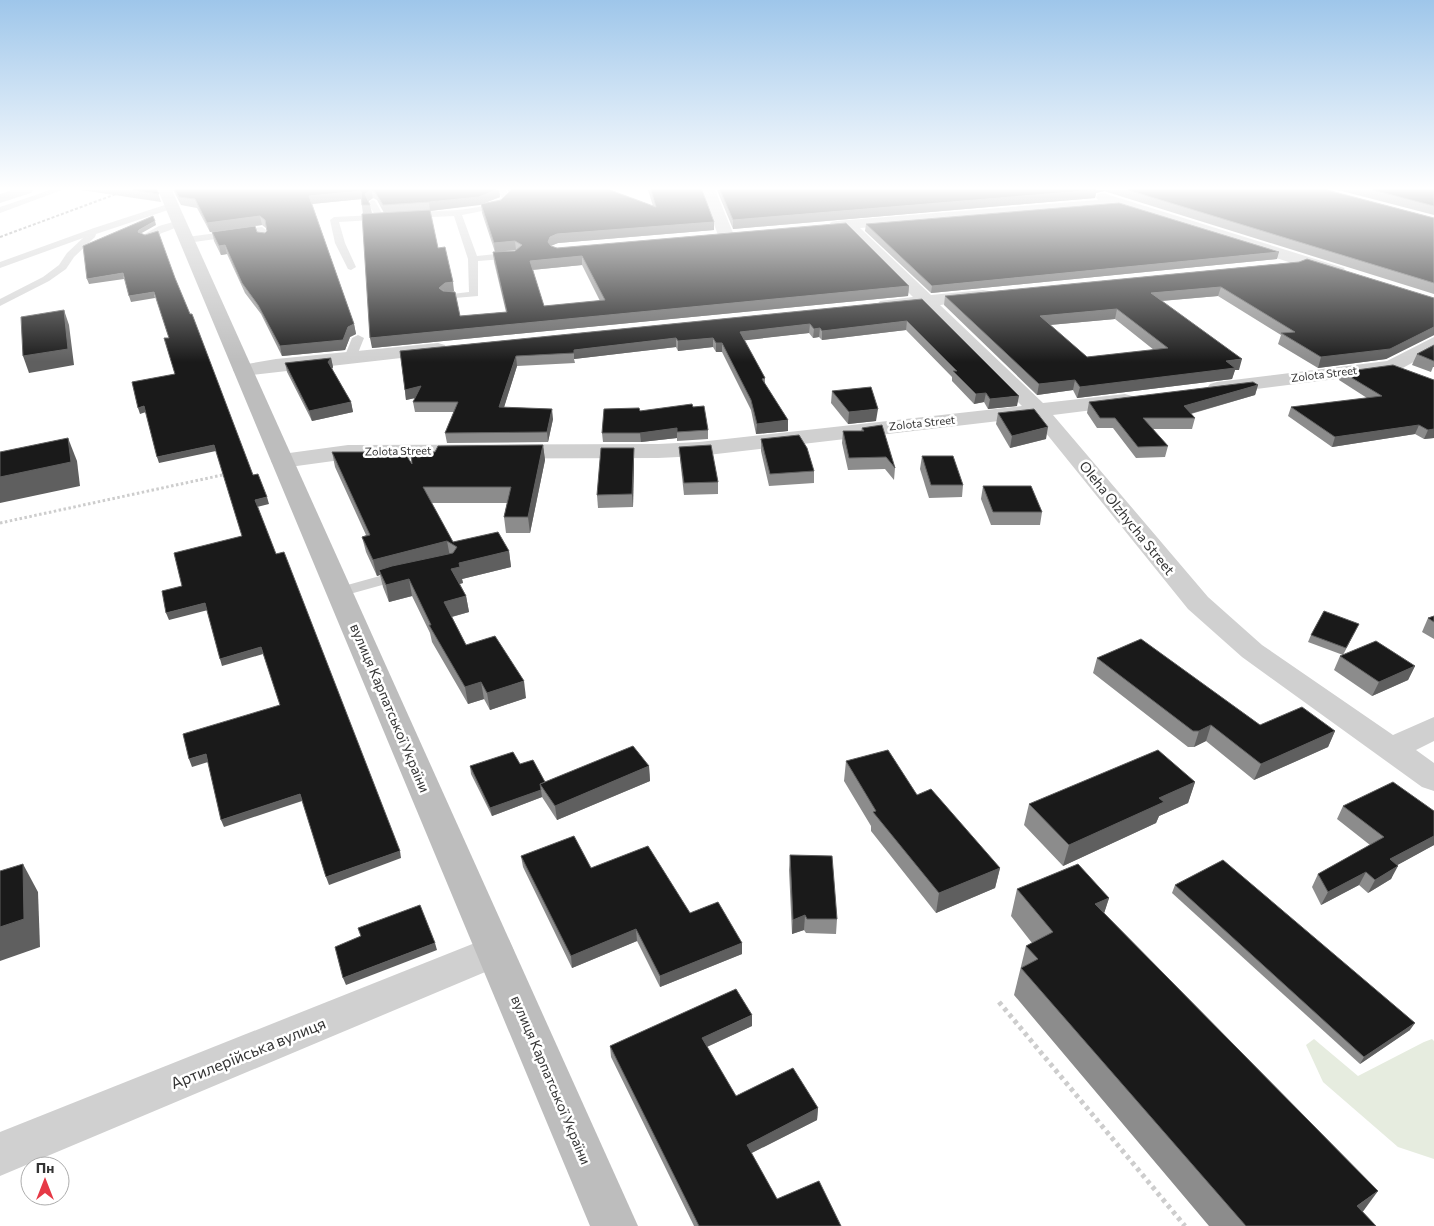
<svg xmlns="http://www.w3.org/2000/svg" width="1434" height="1226" font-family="Commissioner,sans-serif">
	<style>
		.green { fill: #e6ecdf }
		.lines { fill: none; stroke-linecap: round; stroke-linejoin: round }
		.path-far1 { stroke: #cdcdcd; stroke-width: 3; stroke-dasharray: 2.5 2.5; stroke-linecap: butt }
		.path { stroke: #cdcdcd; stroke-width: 5; stroke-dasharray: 4 4; stroke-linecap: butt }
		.service { fill: #d0d0d0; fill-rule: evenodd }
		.minor { fill: #d0d0d0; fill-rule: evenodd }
		.secondary { fill: #bdbdbd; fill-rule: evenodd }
		.rail { stroke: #888; stroke-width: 2; stroke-dasharray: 3 2; stroke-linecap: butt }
		.wall { fill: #8c8c8c; fill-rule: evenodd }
		.shaded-wall { fill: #5f5f5f }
		.building { fill: #1a1a1a; stroke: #5f5f5f; fill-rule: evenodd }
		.labels { text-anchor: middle; stroke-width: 5; stroke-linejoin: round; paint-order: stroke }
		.far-street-label { font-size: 11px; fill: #333; stroke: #fff }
		.street-label { font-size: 14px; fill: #333; stroke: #fff }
		.near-street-label { font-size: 16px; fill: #333; stroke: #fff }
	</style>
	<rect width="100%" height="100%" fill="#fff"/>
	<path class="green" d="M1314,1039L1358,1076L1424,1042L1432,1039L1434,1041V1159L1398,1147L1323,1082L1306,1045Z"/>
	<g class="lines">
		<path class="path-far1" d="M0,523L227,474"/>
		<path class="path" d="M999,1002L1185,1226"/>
		<g class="service">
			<path d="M50,190H62L0,213V207Z"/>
			<path d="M498,190H506L510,199L502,207L462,215L477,256L516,252L521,255L516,258L478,261V296L443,299V295L469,292L468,259L454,216L409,218L405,215L409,212C431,211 485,212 502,198Z"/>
			<path d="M372,200L375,201L383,215H388V219L339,222L345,243L356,267L351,270L348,269L335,243L330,220L334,217L375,215L368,203Z"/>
			<path d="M171,203L175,206L174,208L96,234L95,237L74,257L66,269L49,281L0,306V299L43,277L59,265L67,253L83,238L0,268V262L94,228Z"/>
			<path d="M180,220L183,221V225C174,228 150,239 143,238L141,236L159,226Z"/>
			<path d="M262,227L266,230L267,240H261L258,233L187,243L182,240L187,237Z"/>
			<path d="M358,335L364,338L356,358L354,360H346L344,358L352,338Z"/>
			<path d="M387,574L393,576L395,579L393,582L339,597L333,595L331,592L333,589Z"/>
		</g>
		<g class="minor">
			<path d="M701,190H715L734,235L731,238H721L718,235Z"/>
			<path d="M1103,193L1344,268L1346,272L1344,276H1332L1118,207L860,228L931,295L983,290L989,291L992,295L989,299L940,305L1043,403L1125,394L1132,396L1135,400L1132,404L1125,406L1053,415L1208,597L1262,645L1393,735L1434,717V741L1416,750L1434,763V791L1422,787L1242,657L1188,609L1033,417L699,456L658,458L348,459L282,468L274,466L271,461L274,456L282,454L348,445L658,444L699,442L1022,406L922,306L886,310L880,309L877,305L880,301L913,297L844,229L831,228L829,225L831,222L836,221L1098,200L1096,197L1098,194Z"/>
			<path d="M1434,337V351L1399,370L1392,372L1217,394L1210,392L1207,388L1210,384L1217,382L1387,361Z"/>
			<path d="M438,343L445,345L447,349L445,353L243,376L236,374L233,370L236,366L276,359Z"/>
			<path d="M495,935L509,940L514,951L509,962L0,1176V1132Z"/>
		</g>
		<g class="secondary">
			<path d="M12,190H33L31,193L0,203V194Z"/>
			<path d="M158,190H172L638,1226H590Z"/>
		</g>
		<path class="rail" d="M0,237L127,190"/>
	</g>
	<g class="wall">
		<path d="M81,190H157L161,202Z"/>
		<path d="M173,190H499L500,197L481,204L501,200L509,192L508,190H610L653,206L648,190H702L714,222V230L558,243L551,246L557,248L909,286L908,296L372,348L384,213L377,200L373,198L368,201L370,205L372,213L363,214L361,199L312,204L354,324L356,334L350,337L345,350L282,356L261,314L245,293L227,254L221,255L214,241L212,232H257L265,233L267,231L266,228L262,225L210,232L197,208L181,205ZM481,204L482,213L495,252L516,250L515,251L493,252L494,262L506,312L460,316L452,292L454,291L438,248L430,211ZM582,265L600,301L544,306L532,270Z"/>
		<path d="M717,190H1327L1434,218V294L1104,191L1096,193L1095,198L733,229Z"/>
		<path d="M1338,190H1434V215Z"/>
		<path d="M866,224L1277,259L931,293L865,231Z"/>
		<path d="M1299,262L1434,298V335L1386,359L1318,368L1278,344L1281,335L1218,296L1162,301L1239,370H1235L1232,379L1077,398L1073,390L1037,395L944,305L945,296ZM1115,319L1154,350L1087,357L1050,325Z"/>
		<path d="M922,299L1017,406L988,409L984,402L974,404L952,381V377L906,330L822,340L819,337L813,338L809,333L744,340L765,378V384L788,431L756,434L751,410L722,352H716L713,347L678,351L676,347L574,359L575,363L517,366L504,407L553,419L548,442L447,443L445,433L454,412H415L413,402L416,398L406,400L400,351Z"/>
		<path d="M1434,345V367H1433L1431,372L1412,365L1417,354Z"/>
		<path d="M331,358L333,367L332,369L351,402L353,412L312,421L287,372L285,363Z"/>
		<path d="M1342,372L1434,380V438L1424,439L1415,434L1332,447L1288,416L1291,407L1367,398L1339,380Z"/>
		<path d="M1258,385L1255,395L1191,414L1195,418L1192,429H1152L1168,446L1165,457L1136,458L1113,428H1097L1087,413L1089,402Z"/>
		<path d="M832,391L876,421L848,424L831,403Z"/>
		<path d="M640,411L708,430V439L677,441V438L641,442H603L602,433Z"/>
		<path d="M998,413L1046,439L1010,448L996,424Z"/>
		<path d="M862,428L895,468L894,480L885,469L848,470L842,443L843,431H861Z"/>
		<path d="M761,439L814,471V483L769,486L761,451Z"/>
		<path d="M543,445L545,460L530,533H506L504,517L507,503H431L453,542L509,551L511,567L462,579L463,583L460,584L466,596L469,612L452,617L466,645L526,698L490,710L484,699L468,704L432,642L430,633L412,596L389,602L383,587L380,575L377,576L366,552L362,537L366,535L335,467L332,452L412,464L435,452Z"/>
		<path d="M679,447L718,482V494L684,495L680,459Z"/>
		<path d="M922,456L963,485L962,497L929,498L920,469Z"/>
		<path d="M634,460L633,507L598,508L597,495Z"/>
		<path d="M983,486L1042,512L1040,525H991L981,499Z"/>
		<path d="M1434,616V639L1422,632L1428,618Z"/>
		<path d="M1356,630L1343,655L1308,642L1311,635Z"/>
		<path d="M1340,656L1415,666L1408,680L1372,696L1334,670Z"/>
		<path d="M1097,658L1260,725L1335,731L1328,747L1254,780L1206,741L1194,747H1188L1093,673Z"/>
		<path d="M846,761L917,795L1000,868L995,888L936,913L871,831V826L844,781Z"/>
		<path d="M520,764L545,782L649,766L650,781L557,820L542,797L492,816L471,774L470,766Z"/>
		<path d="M1195,782L1188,803L1159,816L1156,823L1063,866L1024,825L1029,804Z"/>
		<path d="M1343,806L1434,811V845L1397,865L1391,879L1368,893L1359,885L1321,905L1312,887L1318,874L1370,845L1337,819Z"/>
		<path d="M790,855L837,919L836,934L806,933L804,930L792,934L789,870Z"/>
		<path d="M521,856L591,868L690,913L742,943V954L660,987L637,941L572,968L523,867Z"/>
		<path d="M1175,885L1410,1030L1360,1064L1172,893Z"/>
		<path d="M1017,889L1109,898L1104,913L1363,1212L1376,1226H1209L1014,995L1026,946L1032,943L1011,916Z"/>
		<path d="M752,1026L707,1047L736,1096L818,1108L817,1120L751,1153L777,1199L841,1226H694L611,1057L610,1046Z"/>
	</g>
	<g class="shaded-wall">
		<path d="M371,190L373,198L366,203L365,194Z"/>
		<path d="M496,190H499L500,197L480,205L430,211L429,202Z"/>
		<path d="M1096,190H1104V191L1096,193L1095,198L733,229V220Z"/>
		<path d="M361,191L362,199L311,204L309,196Z"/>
		<path d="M260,216L262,225L210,232L207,223Z"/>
		<path d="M155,221L156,225L140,234L138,232L139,230Z"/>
		<path d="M714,222V230L558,243L550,246L548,242L550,237L557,234Z"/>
		<path d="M515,241L516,250L495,252L494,243Z"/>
		<path d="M225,245L227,254L221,255L219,246Z"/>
		<path d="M1279,252L1277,259L931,293L932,286Z"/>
		<path d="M582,256V265L531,270L530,261Z"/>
		<path d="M123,273L124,279L89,284L87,279Z"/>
		<path d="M453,282L454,291L446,292L439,288L445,283Z"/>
		<path d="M909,286L908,296L372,348L370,338Z"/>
		<path d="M1221,287L1218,296L1148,302L1151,293Z"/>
		<path d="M154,292L155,298L131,302L129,296Z"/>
		<path d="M1117,309L1115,319L1038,326L1040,316Z"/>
		<path d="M64,310L69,325L74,365L29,373L23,356Z"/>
		<path d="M907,321L906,330L822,340V331Z"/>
		<path d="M354,324L356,334L350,337L345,350L282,356L280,346L348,327Z"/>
		<path d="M810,324L809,333L739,341L740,332Z"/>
		<path d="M1434,327V335L1386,359L1318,368L1321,357Z"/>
		<path d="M820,328L819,337L813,338L814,329Z"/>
		<path d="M676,338V347L574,359V350Z"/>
		<path d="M713,338V347L678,351V341Z"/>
		<rect x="716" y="343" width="6" height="9"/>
		<path d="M516,356L517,366L501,417L499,407Z"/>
		<path d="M331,358L333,367L330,372L328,362Z"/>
		<path d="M1242,359L1239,370H1235L1232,379L1077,398L1080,387L1226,361Z"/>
		<path d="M1075,380L1073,390L1037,395L1039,384Z"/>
		<path d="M1258,385L1255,395L1182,416L1184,406Z"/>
		<path d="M421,386L423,396L406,400L405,390Z"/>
		<path d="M986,393L984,402L974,404L976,394Z"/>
		<path d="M1019,396L1017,406L988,409L990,399Z"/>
		<path d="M351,402L353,412L312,421L309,411Z"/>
		<path d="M144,406L146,412L140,414L138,408Z"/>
		<path d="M552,409L553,419L548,442L547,432Z"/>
		<path d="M878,409L876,421L848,424L849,412Z"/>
		<path d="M788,420V431L756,434L757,424Z"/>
		<path d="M1419,425L1415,434L1332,447L1335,437Z"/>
		<path d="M1048,427L1046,439L1010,448L1012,436Z"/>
		<path d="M677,428V438L641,442L640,433Z"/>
		<path d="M1434,429V438L1424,439L1428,430Z"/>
		<path d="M68,438L77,461L80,486L0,503V477Z"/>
		<path d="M214,445L216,451L159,463L157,457Z"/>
		<path d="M543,445L545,460L530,533L528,517Z"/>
		<path d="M634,448V460L633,507L632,494Z"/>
		<path d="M267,497L269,504L257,507L255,500Z"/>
		<path d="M447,541L450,557L379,570L380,575L377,576L373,560Z"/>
		<path d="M509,551L511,567L462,579L463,583L454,585L451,569L459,563Z"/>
		<path d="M409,579L412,596L389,602L386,585Z"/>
		<path d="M466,596L469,612L447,618L444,602Z"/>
		<path d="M205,603L208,610L169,620L166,613Z"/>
		<path d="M261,647L263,654L222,666L220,659Z"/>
		<path d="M1415,666L1408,680L1372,696L1379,682Z"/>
		<path d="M524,681L526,698L490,710L487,693Z"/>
		<path d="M481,682L484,699L468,704L465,687Z"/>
		<path d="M1211,725L1206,741L1194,747L1199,731Z"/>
		<path d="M1335,731L1328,747L1254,780L1261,764Z"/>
		<path d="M206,754L208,762L192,767L189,759Z"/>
		<path d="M649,766L650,781L557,820L555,806Z"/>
		<path d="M1195,782L1188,803L1159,816L1156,823L1063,866L1069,845L1159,798Z"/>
		<path d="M541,790L542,797L492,816L490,808Z"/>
		<path d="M300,794L302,801L224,827L221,820Z"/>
		<path d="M1434,836V845L1383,873L1390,859Z"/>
		<path d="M400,851L401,858L329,885L326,877Z"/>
		<path d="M23,864L38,892L40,947L0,961V927Z"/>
		<path d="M1398,866L1391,879L1368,893L1375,880Z"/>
		<path d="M1000,868L995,888L936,913L939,893Z"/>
		<path d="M1366,872L1359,885L1321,905L1328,892Z"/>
		<path d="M1109,898L1100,926L1095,904Z"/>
		<path d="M805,915L804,930L792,934L793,920Z"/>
		<path d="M636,929L637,941L572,968L571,956Z"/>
		<path d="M435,943L437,950L346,985L343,978Z"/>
		<path d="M742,943V954L660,987V976Z"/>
		<path d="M752,1015V1026L702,1049V1038Z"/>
		<path d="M1415,1023L1410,1030L1360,1064L1364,1057Z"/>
		<path d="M818,1108L817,1120L746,1156L747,1145Z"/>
		<path d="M1378,1191L1359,1217L1357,1206Z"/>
	</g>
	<g class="building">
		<path d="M133,190H157L159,194Z"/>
		<path d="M175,190H371L365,194L370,205H362L361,191L309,196L354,324L348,327L343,340L280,346L258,305L242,283L225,245L219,246L212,232L255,226L257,232L265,233L267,231L265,220L260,216L207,223L195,199L179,197Z"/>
		<path d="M371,190H496L479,197L429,202L383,205L375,192Z"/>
		<path d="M511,190H610L656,207L651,190H702L714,222L557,234L550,237L548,242L551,246L557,248L846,223L909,286L370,338L362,214L430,210L438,248L445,247L453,282L445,283L439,288L443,291L455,292L460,316L507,312L493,252L515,251L522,245L515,241L494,243L481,204L501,200ZM582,256L605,300L544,306L530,261Z"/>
		<path d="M720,190H1096L733,220Z"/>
		<path d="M1128,190H1327L1434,218V283Z"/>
		<path d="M1373,190H1434V206Z"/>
		<path d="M1119,203L1279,252L932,286L866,224Z"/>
		<path d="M153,216L155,221L139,230L138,232L145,235L158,231L175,278L190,314H192L253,475L258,474L267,497L255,500L276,554L284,552L400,851L326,877L300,794L221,820L206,754L189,759L183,734L280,705L261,647L220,659L205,603L166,613L162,591L182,586L174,553L242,536L214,445L157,457L144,406L138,408L132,382L175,374L164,338H169L154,292L129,296L123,273L87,279L83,246Z"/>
		<path d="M1307,259L1434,298V327L1390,349L1321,357L1281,333L1295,332L1221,287L1151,293L1242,359L1226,361L1235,368L1080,387L1075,380L1039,384L945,296L1299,262ZM1117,309L1168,348L1087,357L1040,316Z"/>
		<path d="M922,299L1019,396L990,399L986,393L976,394L953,371H957L907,321L822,331L820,328L814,329L810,324L740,332L765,378L762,379L788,420L757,424L751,400L722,343H716L713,338L678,341L676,338L574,350V353L516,356L499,407L552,409L547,432L445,433L458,402H413L421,386L405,390L400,351Z"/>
		<path d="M64,310L68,349L23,356L21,317Z"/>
		<path d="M1434,345V361L1417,354Z"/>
		<path d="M331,358L328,362L351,402L309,411L285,363Z"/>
		<path d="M1393,365L1434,380V429L1428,430L1419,425L1335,437L1291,407L1382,396L1342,372Z"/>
		<path d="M1253,382L1258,385L1184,406L1195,418H1143L1168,446L1138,447L1115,418H1100L1089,402Z"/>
		<path d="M871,387L878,409L849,412L832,391Z"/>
		<path d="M692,404L693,407L704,406L708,430L677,432V428L640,433H602L604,409L639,408L640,411Z"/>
		<path d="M1034,409L1048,427L1012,436L998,413Z"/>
		<path d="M882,425L895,468L886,457L849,458L843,431H864L862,428Z"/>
		<path d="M799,435L807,448L814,471L770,474L761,439Z"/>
		<path d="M68,438L71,462L0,477V452Z"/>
		<path d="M543,445L528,517H504L511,487H423L453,542L498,532L509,551L459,563L460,567L451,569L466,596L444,602L466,645L495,636L524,681L487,693L481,682L465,687L429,625H431L409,579L386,585L379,570L392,566L453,553L457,547L447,541L373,560L362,537L370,535L332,452H404L412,464L411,452H435L438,446Z"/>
		<path d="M711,445L718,482L684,483L679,447Z"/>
		<path d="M601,448H634L632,494L597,495Z"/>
		<path d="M922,456H953L963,485H931Z"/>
		<path d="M983,486H1031L1042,512H993Z"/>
		<path d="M1324,611L1359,624L1346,648L1311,635Z"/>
		<path d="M1434,616V622L1428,618Z"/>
		<path d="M1141,639L1260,725L1302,707L1335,731L1261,764L1211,725L1199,731H1193L1097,658Z"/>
		<path d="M1376,641L1415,666L1379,682L1340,656Z"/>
		<path d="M633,746L649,766L555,806L540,784Z"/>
		<path d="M888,750L917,795L931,789L1000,868L939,893L873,812L876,811L846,761Z"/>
		<path d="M1158,750L1195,782L1159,798L1164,802L1069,845L1029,804Z"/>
		<path d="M513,752L520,764L533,760L545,782L540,784L541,790L490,808L470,766Z"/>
		<path d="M1393,782L1434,811V836L1390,859L1398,866L1375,880L1366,872L1328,892L1318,874L1384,837L1343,806Z"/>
		<path d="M574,836L591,868L648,846L690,913L718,902L742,943L660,976L636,929L571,956L521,856Z"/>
		<path d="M790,855L832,856L837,919H807L805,915L793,920Z"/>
		<path d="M1223,860L1415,1023L1364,1057L1175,885Z"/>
		<path d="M23,864L24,919L0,927V871Z"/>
		<path d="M1078,864L1109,898L1095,904L1378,1191L1357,1206L1376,1226H1246L1021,968L1038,959L1026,946L1053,932L1017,889Z"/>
		<path d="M420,905L435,943L343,978L335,947L361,936L358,928Z"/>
		<path d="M736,989L752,1015L702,1038L736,1096L793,1068L818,1108L747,1145L777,1199L819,1181L841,1226H699L610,1046Z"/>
	</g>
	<linearGradient id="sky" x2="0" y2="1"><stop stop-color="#9ec6ea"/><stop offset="0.52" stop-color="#fff"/><stop offset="1" stop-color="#fff" stop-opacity="0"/></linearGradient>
	<rect width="1434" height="362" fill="url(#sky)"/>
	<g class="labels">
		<g class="far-street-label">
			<text transform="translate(1324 374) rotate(-7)" y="4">Zolota Street</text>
			<text transform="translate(922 423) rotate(-6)" y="4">Zolota Street</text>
			<text transform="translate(398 451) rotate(-1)" y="4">Zolota Street</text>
		</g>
		<g class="street-label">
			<text transform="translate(1127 518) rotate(51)" y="5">Oleha Olzhycha Street</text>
			<text transform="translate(390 708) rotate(67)" y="5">вулиця Карпатської України</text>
			<text transform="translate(551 1080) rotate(67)" y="5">вулиця Карпатської України</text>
		</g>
		<g class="near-street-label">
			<text transform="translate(248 1053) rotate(-22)" y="6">Артилерійська вулиця</text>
		</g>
	</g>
	<g transform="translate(45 1181)"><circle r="24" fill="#ffffff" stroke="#adadad"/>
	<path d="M0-4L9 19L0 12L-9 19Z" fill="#e63946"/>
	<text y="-8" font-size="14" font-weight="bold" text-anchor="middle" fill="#333333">Пн</text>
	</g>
</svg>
